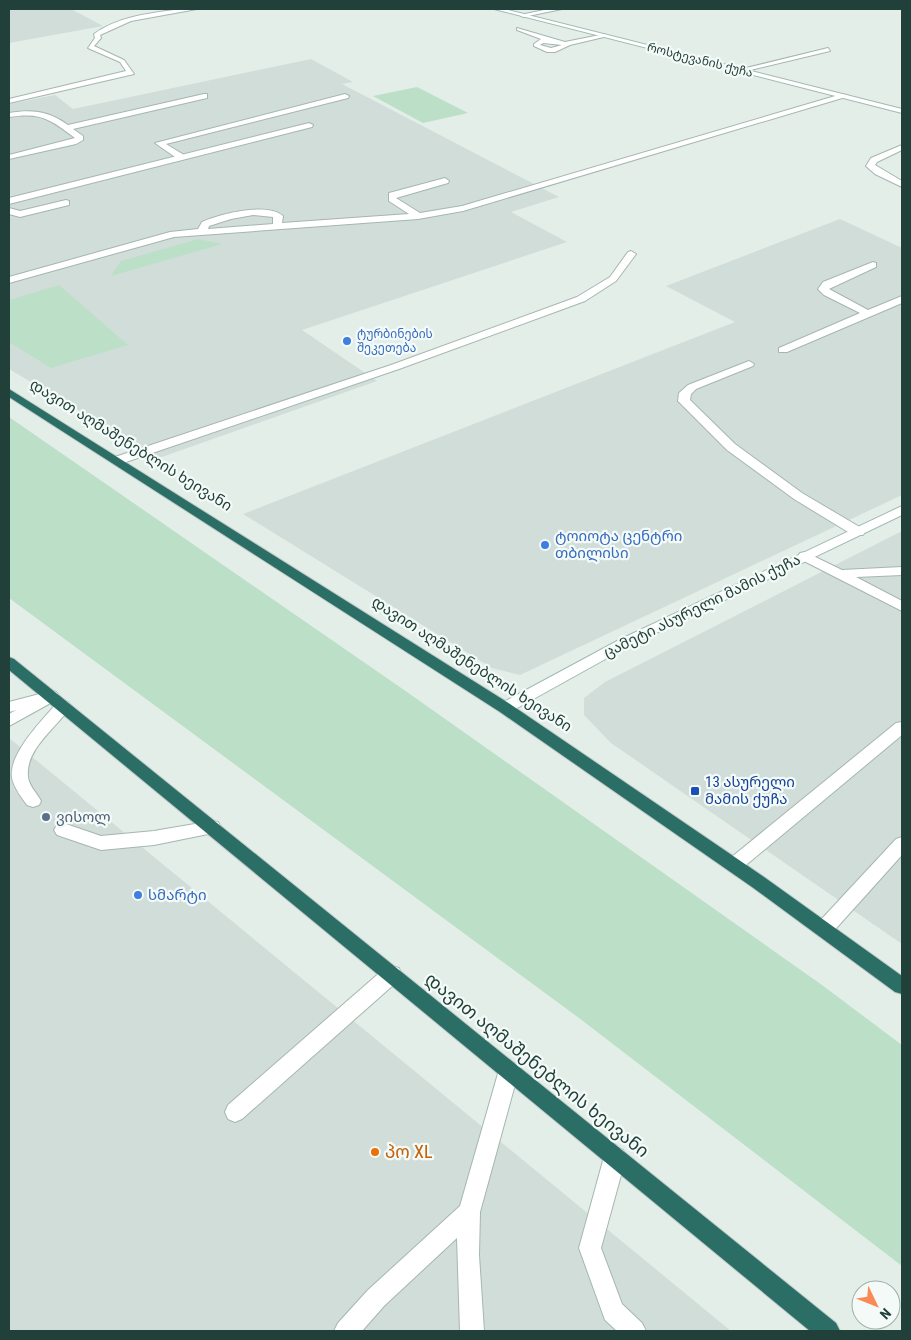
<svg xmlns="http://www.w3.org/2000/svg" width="911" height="1340" font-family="'Roboto Condensed','Noto Sans Georgian',sans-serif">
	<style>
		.built { fill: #d1ddd9 }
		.green { fill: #bbe0c7 }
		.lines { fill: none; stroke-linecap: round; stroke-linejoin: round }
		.lane-casing { stroke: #a5b6b1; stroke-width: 2 }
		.street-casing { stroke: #a5b6b1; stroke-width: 2 }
		.secondary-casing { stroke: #a0bab3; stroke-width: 2 }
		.highway-casing { stroke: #c1cac8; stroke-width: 2 }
		.lane { fill: #fff; fill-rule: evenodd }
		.street { fill: #fff; fill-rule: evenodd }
		.secondary { fill: #fff; fill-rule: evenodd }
		.highway { fill: #2b6e65; fill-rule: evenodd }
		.shop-dot { fill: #3f7fe0; stroke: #f4faf7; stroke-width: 2 }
		.transit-dot { fill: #1a4fb4; stroke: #f4faf7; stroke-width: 2 }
		.service-dot { fill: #5c6f8a; stroke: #f4faf7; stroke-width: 2 }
		.food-dot { fill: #e8710a; stroke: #f4faf7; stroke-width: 2 }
		.labels { text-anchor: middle; stroke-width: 4.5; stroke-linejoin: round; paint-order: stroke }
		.far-street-label { font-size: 12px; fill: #21403a; stroke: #f4faf7 }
		.far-shop-label { font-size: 12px; fill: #366cbe; stroke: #f4faf7; text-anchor: start }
		.street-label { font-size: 15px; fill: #21403a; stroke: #f4faf7 }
		.shop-label { font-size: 15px; fill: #366cbe; stroke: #f4faf7; text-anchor: start }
		.transit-label { font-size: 15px; fill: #164399; stroke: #f4faf7; text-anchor: start }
		.service-label { font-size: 15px; fill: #4e5e75; stroke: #f4faf7; text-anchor: start }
		.near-street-label { font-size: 18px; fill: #21403a; stroke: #f4faf7 }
		.near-food-label { font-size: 18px; fill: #c56008; stroke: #f4faf7; text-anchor: start }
	</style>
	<rect width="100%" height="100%" fill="#e3eee9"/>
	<g class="built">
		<path d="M9,9H71L103,26L9,43Z"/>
		<path d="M311,59L353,82L342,84L559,197L511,212L567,242L302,330L377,381L159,458L9,369V104L55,95L73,109Z"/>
		<path d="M840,219L902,248V495L520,675L492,668L243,514L735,322L666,286Z"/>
		<path d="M902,531V944L611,743L584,715V698L605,682Z"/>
		<path d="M9,738L14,742L731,1331H9Z"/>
	</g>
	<g class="green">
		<path d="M417,87L468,113L423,123L373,96Z"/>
		<path d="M198,239L222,244L111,276L121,261Z"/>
		<path d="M59,285L128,345L51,368L9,342V300Z"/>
		<path d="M9,417L407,692L822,985L902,1045V1266L579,1018L9,598Z"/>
	</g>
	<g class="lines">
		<g class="lane-casing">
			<g id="lane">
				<path d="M182,9H197L131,21L100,35L101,38L94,46L124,60L134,74L9,103V99L126,71L120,62L88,48L95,38L94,34C119,16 151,13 182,9Z"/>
				<path d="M517,28L565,42L605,34L608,36L570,45L555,52H547L534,46V44L541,39L517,30ZM543,43L562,45L551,48L540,45Z"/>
				<path d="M828,48L830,51L742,72L738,70Z"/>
				<path d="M204,94H207V98L73,129L83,136V140L76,144L9,159V155L75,138C50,119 41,112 9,117V113C32,109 49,111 68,125Z"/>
				<path d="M345,94L349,96L348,98L166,144L184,155V159H178L155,143Z"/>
				<path d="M842,94L849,96L463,211L418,219L174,237L9,283V277L170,232L198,229L202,222C220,214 267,202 283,216L282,223L409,214L389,201V193L445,178L449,181L448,183L396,198L420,213L462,206ZM253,215L273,217V224L208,229L209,226L231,219Z"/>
				<path d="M902,145V150L877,162L875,165L902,181V187L875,174L866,166L871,158Z"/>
				<path d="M66,200L69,201V205L20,217L9,214V208L20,211Z"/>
				<path d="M631,251L636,254L616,281L585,301L399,369L123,463H115L113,460L115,457L391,365L577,297L610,277L628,252Z"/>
				<path d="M873,262L876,263V267L829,289L868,310L902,296V303L787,352H779V348L860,313L824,295L818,289L823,282Z"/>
				<path d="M749,361L754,364L753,366L696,389L691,394L690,400L735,444L802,493L863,529L865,532L863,535H853L794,499L727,450L678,401L679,393L688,385Z"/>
				<path d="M805,552L842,570L902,567V575L856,577L902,601V611L800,559L798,556L800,553Z"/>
				<path d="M51,691L56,692L59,696L56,700L9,712V702Z"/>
				<path d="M63,701L68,702L71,706C58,727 25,748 28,777C29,786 37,793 41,801L39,805L33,807L27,805C22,798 14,788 12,778C8,754 43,719 58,702Z"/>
				<path d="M902,722V735L740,870L734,872L728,870L725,865L728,860L896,723Z"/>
				<path d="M212,821L218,822L221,827L218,832L154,845L101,850L57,835L54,830L57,825L63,823L101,836L154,831Z"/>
				<path d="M902,837V855L831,934L824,937L817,934L815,929L817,924L896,839Z"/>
				<path d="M392,966L399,968L401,974L399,980L242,1119L235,1122L228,1119L225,1112L228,1105L385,968Z"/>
				<path d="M509,1061L516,1064L519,1070L480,1212L479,1255L484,1331H460L457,1238L384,1306L362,1331H334L338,1323L368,1290L460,1206L499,1070L502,1064Z"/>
				<path d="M615,1147L623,1150L626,1157L601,1248L622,1304L642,1323L646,1331H617L605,1320L579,1248L604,1157L607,1150Z"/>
			</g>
		</g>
		<g class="street-casing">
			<g id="street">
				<path d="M549,9H562L523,17L520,15Z"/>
				<path d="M309,123L313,125L312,127L9,204V198Z"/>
				<path d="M51,691L56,692L59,696L56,700L9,726V714Z"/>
			</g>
		</g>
		<g class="secondary-casing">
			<g id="secondary">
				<path d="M494,9H504L902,109V113Z"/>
				<path d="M902,506V515L629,646L510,712H500L497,708L500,704L619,640Z"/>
			</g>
		</g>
		<g class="highway-casing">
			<g id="highway">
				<path d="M9,389L510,704L764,877L902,976V994L895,992L752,887L500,712L9,397Z"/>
				<path d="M9,657L14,659L836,1323L840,1331H810L9,670Z"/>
			</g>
		</g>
		<use href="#lane" class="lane"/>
		<use href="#street" class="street"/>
		<use href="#secondary" class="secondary"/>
		<use href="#highway" class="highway"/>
	</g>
	<g class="shop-dot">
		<circle cx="347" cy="341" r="5"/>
		<circle cx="545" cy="545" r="5"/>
		<circle cx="138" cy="895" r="5"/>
	</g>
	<rect class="transit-dot" x="690" y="786" width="10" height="10" rx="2.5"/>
	<circle class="service-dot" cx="46" cy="817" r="5"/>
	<circle class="food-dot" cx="375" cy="1152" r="5"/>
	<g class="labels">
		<g class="far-street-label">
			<text transform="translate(700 60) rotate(14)" y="4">როსტევანის ქუჩა</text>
		</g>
		<g class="far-shop-label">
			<text x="357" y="338">ტურბინების<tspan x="357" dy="14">შეკეთება</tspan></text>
		</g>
		<g class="street-label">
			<text transform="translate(131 445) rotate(32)" y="5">დავით აღმაშენებლის ხეივანი</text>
			<text transform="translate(702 606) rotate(-26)" y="5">ცამეტი ასურელი მამის ქუჩა</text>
			<text transform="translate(472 664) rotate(33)" y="5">დავით აღმაშენებლის ხეივანი</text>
		</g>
		<g class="shop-label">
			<text x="555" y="541">ტოიოტა ცენტრი<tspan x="555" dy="17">თბილისი</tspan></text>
			<text x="148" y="900">სმარტი</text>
		</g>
		<g class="transit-label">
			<text x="705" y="787">13 ასურელი<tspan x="705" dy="17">მამის ქუჩა</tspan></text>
		</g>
		<g class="service-label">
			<text x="56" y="822">ვისოლ</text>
		</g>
		<g class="near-street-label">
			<text transform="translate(537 1065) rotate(39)" y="6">დავით აღმაშენებლის ხეივანი</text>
		</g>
		<g class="near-food-label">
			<text x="385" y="1158">პო XL</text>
		</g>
	</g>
	<rect width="911" height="1340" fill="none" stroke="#21403a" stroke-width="20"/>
	<g transform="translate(876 1305) rotate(133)"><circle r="24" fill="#f4faf7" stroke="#a0b0ab"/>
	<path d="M0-4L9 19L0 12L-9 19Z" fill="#f98955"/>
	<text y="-8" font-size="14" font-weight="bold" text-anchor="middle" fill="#21403a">N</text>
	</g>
</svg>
